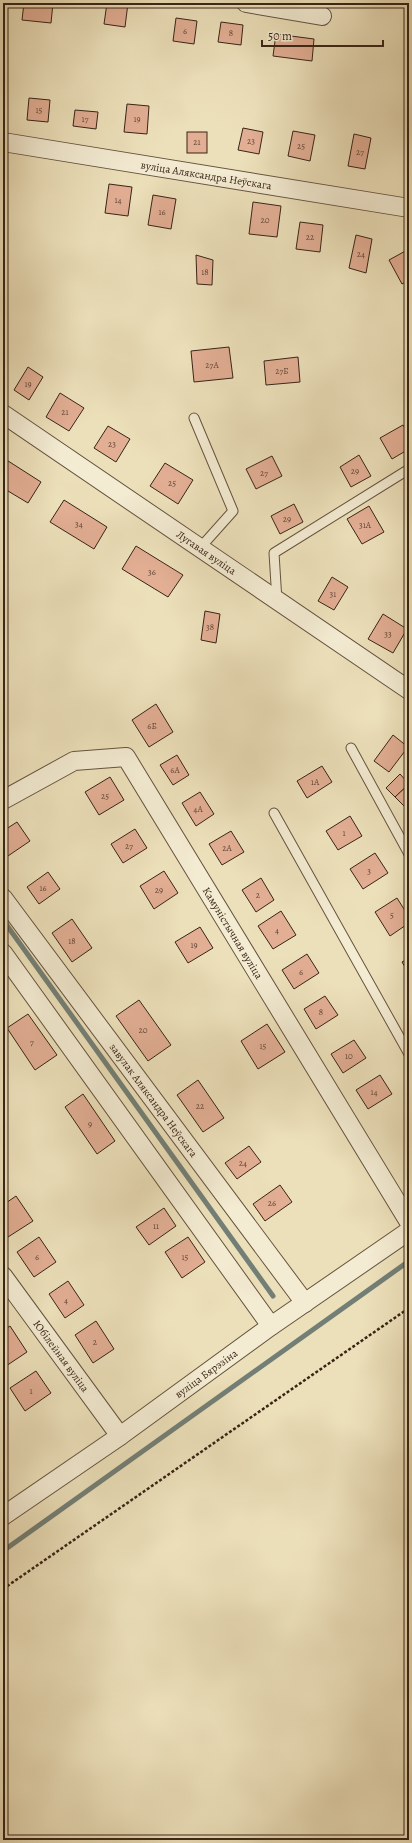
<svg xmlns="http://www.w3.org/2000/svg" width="412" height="1843" font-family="Alegreya,serif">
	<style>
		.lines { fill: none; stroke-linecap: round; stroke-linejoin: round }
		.stream { stroke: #737f76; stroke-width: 5 }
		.building { fill: #e2ae94; stroke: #382415 }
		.service-casing { stroke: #65533e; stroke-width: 11 }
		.minor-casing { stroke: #65533e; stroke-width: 20 }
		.path { stroke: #382415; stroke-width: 2.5; stroke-dasharray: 3 2; stroke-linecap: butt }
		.service { stroke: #f3ebd2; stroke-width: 9 }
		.minor { stroke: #f3ebd2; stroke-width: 18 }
		.labels { text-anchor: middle; stroke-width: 3; stroke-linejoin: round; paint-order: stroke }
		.number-label { font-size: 9px; fill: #624635 }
		.street-label { font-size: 11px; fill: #382415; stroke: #f3ebd2 }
	</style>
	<rect width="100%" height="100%" fill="#ece0ba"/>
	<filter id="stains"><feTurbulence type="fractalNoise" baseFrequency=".005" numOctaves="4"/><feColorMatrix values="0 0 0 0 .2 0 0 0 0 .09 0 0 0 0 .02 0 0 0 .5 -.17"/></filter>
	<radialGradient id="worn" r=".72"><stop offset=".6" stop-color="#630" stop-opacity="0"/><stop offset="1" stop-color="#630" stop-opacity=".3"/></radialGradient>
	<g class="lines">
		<g class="stream">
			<path d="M3,920L273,1296"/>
			<path d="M3,1551L409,1261"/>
		</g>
	</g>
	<g class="building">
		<path d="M24,3H53L51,23L22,20Z"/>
		<path d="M107,3H128L125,27L104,24Z"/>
		<path d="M176,18L197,21L194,44L173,41Z"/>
		<path d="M221,22L243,25L241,45L218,42Z"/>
		<path d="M276,34L314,39L312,61L273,56Z"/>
		<path d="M3,98H7L6,115H3Z"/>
		<path d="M29,98L50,100L48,122L27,120Z"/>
		<path d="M127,104L149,106L147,134L124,132Z"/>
		<path d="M75,110L98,112L96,129L73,126Z"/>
		<path d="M243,128L263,132L259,154L238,150Z"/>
		<path d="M293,131L315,135L310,161L288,156Z"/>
		<rect x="187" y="132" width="20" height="21"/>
		<path d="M354,134L371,138L365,169L348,166Z"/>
		<path d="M109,184L132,187L128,216L105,213Z"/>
		<path d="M153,195L176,199L171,229L148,225Z"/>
		<path d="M253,202L281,206L277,237L249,234Z"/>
		<path d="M300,222L323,225L320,252L296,249Z"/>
		<path d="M356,235L372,239L366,273L349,268Z"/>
		<path d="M409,249V280L402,284L389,260Z"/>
		<path d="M196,255L213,260L212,285L197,284Z"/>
		<path d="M229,347L233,378L194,382L191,351Z"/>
		<path d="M298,357L300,382L266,385L264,361Z"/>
		<path d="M28,367L43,377L29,400L14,390Z"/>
		<path d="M60,393L84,408L69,431L46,417Z"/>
		<path d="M403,425L409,435V449L392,459L380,438Z"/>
		<path d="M108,426L130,439L116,462L94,448Z"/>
		<path d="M359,455L371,476L351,487L340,467Z"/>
		<path d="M272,456L282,476L256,489L246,469Z"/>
		<path d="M5,459L41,482L28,503L3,488V462Z"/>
		<path d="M165,463L193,480L178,504L150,486Z"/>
		<path d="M64,500L107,527L94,549L50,522Z"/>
		<path d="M294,504L303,522L280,534L271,516Z"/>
		<path d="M369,506L384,532L362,544L347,519Z"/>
		<path d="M136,546L183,575L168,597L122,569Z"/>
		<path d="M332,577L348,587L334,610L318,601Z"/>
		<path d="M205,611L220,614L216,643L201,640Z"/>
		<path d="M383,614L407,629L393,653L368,639Z"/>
		<path d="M156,704L173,732L149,747L132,720Z"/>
		<path d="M393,735L408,747L389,772L374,761Z"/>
		<path d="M177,755L189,775L173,785L160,765Z"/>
		<path d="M322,766L332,782L307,798L297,781Z"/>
		<path d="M400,774L409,784L395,797L386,788Z"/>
		<path d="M110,777L124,800L99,815L85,792Z"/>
		<path d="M409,784V807L407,809L395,797Z"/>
		<path d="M200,792L214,814L196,826L182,803Z"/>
		<path d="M350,816L362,836L338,850L326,831Z"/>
		<path d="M17,822L30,841L5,858L3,856V831Z"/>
		<path d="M135,829L147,848L123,863L111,844Z"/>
		<path d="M231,831L244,852L222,865L209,844Z"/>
		<path d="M375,853L388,873L363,889L350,869Z"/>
		<path d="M164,871L178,893L154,909L140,886Z"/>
		<path d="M48,872L60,889L39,904L27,887Z"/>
		<path d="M261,878L274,900L256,912L242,890Z"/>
		<path d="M397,898L409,917V923L390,936L375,912Z"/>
		<path d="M281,911L296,935L273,949L258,926Z"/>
		<path d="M72,919L92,948L72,962L52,933Z"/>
		<path d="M200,927L213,948L188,963L175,942Z"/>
		<path d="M307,954L319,973L294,989L282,970Z"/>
		<path d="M409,958V974L402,962Z"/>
		<path d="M325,996L338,1015L316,1029L304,1009Z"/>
		<path d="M139,1000L171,1045L148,1061L116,1016Z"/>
		<path d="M28,1014L57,1055L35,1070L7,1028Z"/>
		<path d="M267,1024L285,1052L258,1069L241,1041Z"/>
		<path d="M354,1040L366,1058L343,1073L331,1054Z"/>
		<path d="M380,1075L392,1094L368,1109L356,1090Z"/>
		<path d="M198,1080L224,1118L203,1132L177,1095Z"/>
		<path d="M83,1094L115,1141L97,1154L65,1107Z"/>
		<path d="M249,1146L261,1162L237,1179L225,1163Z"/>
		<path d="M280,1185L292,1202L265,1221L253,1204Z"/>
		<path d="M16,1196L33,1221L8,1237L3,1230V1205Z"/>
		<path d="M164,1208L176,1226L149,1245L136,1227Z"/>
		<path d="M39,1237L56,1262L34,1277L17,1252Z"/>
		<path d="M188,1237L205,1262L182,1278L165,1252Z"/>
		<path d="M68,1281L84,1305L65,1318L49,1294Z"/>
		<path d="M96,1321L114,1349L93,1363L75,1335Z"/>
		<path d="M10,1326L27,1352L3,1368V1331Z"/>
		<path d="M36,1371L51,1393L25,1411L10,1388Z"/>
	</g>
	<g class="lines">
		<g class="service-casing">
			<g id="service">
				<path d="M194,418L233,511L200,548"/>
				<path d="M277,601L274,553L406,471"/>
				<path d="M351,748L409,854"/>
				<path d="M274,813L409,1054"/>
			</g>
		</g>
		<g class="minor-casing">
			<g id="minor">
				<path d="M246,3L322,16"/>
				<path id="s1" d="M3,142L409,208"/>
				<path id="s2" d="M3,414L409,690"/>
				<path id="s3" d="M3,800L74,761L126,757L409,1222"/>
				<path id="s4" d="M3,898L305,1303"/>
				<path d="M3,953L271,1326"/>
				<path id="s5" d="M3,1276L120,1436"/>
				<path id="s6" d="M3,1516L120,1436L271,1326L409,1231"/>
			</g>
		</g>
		<path class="path" d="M3,1589L409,1308"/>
		<use href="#service" class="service"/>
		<use href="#minor" class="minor"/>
	</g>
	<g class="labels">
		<g class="number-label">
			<text x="185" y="34">6</text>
			<text x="231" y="36">8</text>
			<text x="39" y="113">15</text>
			<text x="85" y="122">17</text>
			<text x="137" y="122">19</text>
			<text x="251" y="144">23</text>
			<text x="197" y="145">21</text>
			<text x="301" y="149">25</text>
			<text x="360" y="155">27</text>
			<text x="118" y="203">14</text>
			<text x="162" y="215">16</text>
			<text x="265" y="223">20</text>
			<text x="310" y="240">22</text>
			<text x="361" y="257">24</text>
			<text x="205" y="275">18</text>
			<text x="212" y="368">27А</text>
			<text x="282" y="374">27Б</text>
			<text x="28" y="387">19</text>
			<text x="65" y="415">21</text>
			<text x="112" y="447">23</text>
			<text x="355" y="474">29</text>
			<text x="264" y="476">27</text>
			<text x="172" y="486">25</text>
			<text x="287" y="522">29</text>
			<text x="79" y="527">34</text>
			<text x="365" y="528">31А</text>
			<text x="152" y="575">36</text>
			<text x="333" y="597">31</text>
			<text x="210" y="630">38</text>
			<text x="388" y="637">33</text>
			<text x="152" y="729">6Б</text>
			<text x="175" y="773">6А</text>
			<text x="315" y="785">1А</text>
			<text x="105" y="799">25</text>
			<text x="198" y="812">4А</text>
			<text x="344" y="836">1</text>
			<text x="129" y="849">27</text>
			<text x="227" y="851">2А</text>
			<text x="369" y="874">3</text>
			<text x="43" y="891">16</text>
			<text x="159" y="893">29</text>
			<text x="258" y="898">2</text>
			<text x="392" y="918">5</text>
			<text x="277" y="933">4</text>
			<text x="72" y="944">18</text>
			<text x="194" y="948">19</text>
			<text x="301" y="975">6</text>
			<text x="321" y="1015">8</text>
			<text x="143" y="1033">20</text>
			<text x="32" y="1045">7</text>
			<text x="263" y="1049">15</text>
			<text x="349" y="1059">10</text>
			<text x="374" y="1095">14</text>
			<text x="200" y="1109">22</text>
			<text x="90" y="1127">9</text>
			<text x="243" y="1166">24</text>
			<text x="272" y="1206">26</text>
			<text x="156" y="1229">11</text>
			<text x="37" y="1260">6</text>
			<text x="185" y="1260">15</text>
			<text x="66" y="1303">4</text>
			<text x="95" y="1345">2</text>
			<text x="31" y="1394">1</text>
		</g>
		<g class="street-label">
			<text dy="4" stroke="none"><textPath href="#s1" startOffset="206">вуліца Аляксандра Неўскага</textPath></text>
			<text dy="4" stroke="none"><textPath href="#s2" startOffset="246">Лугавая вуліца</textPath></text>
			<text dy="4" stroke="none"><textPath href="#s3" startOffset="339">Камуністычная вуліца</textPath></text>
			<text dy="4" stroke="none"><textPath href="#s4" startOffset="252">завулак Аляксандра Неўскага</textPath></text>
			<text dy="4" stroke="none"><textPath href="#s5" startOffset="99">Юбілейная вуліца</textPath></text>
			<text dy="4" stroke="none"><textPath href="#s6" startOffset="248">вуліца Бярэзіна</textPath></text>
		</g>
	</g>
	<rect width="412" height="1843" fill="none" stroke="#ece0ba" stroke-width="16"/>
	<rect x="4" y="4" width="404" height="1835" fill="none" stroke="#382415" stroke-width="2"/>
	<rect x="8" y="8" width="396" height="1827" fill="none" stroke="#382415"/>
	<path d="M262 40v6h121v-6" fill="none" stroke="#382415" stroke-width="2"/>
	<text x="268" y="40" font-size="12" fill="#382415" stroke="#f3ebd2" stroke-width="3" paint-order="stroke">50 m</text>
	<rect width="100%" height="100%" filter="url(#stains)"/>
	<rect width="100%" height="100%" fill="url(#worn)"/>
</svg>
